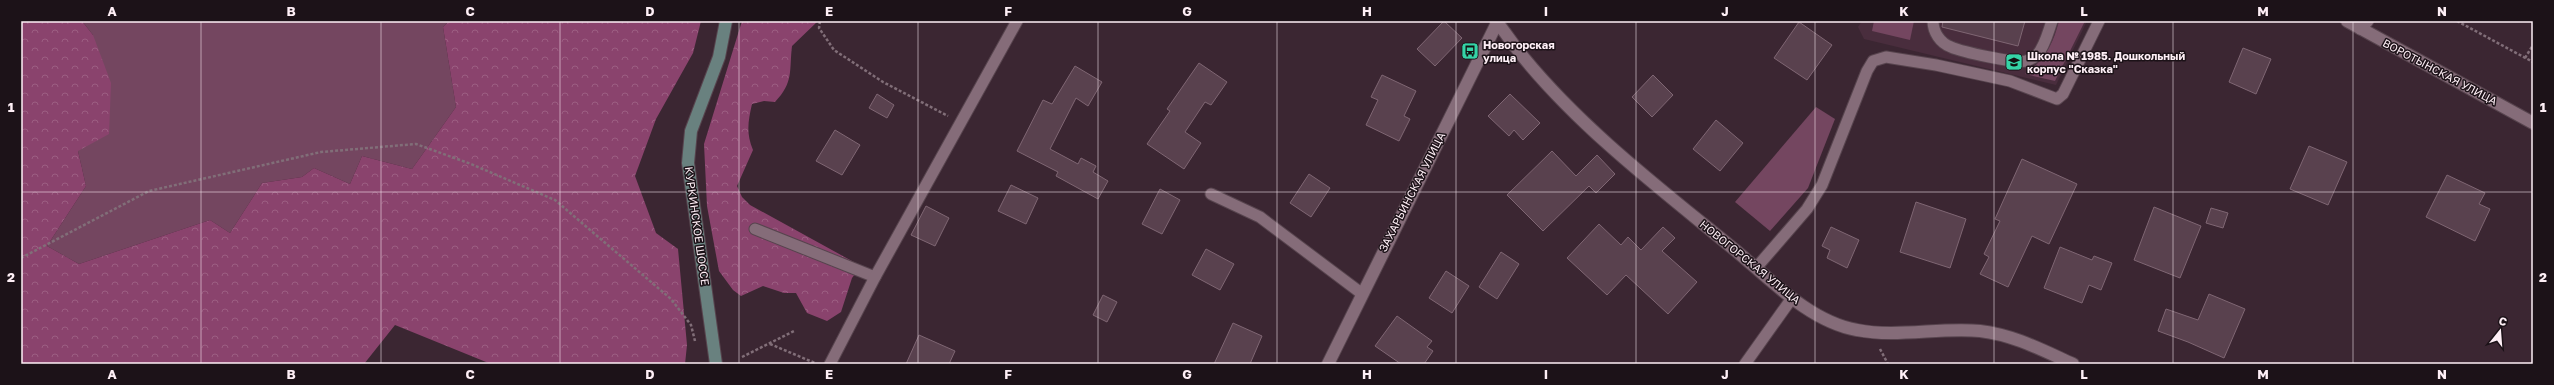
<svg xmlns="http://www.w3.org/2000/svg" width="2554" height="385" font-family="'Golos Text',sans-serif">
	<style>
		.built { fill: #492d3d }
		.green { fill: #744660 }
		.forest { fill: url(#forest-crowns) }
		.building { fill: #59414e; stroke: #7f6673 }
		.lines { fill: none; stroke-linecap: round; stroke-linejoin: round }
		.service-casing { stroke: #57444e; stroke-width: 13 }
		.minor-casing { stroke: #57444e; stroke-width: 14 }
		.tertiary-casing { stroke: #57444e; stroke-width: 14 }
		.secondary-casing { stroke: #57444e; stroke-width: 14 }
		.path { stroke: #816e78; stroke-width: 2.5; stroke-dasharray: 3 2; stroke-linecap: butt }
		.service { stroke: #856c79; stroke-width: 11 }
		.minor { stroke: #856c79; stroke-width: 12 }
		.tertiary { stroke: #856c79; stroke-width: 12 }
		.secondary { stroke: #69817f; stroke-width: 12 }
		.grid { fill: none; stroke: #feeff6; stroke-width: 1; stroke-opacity: 0.55 }
		.labels { text-anchor: middle; stroke-width: 3; stroke-linejoin: round; paint-order: stroke }
		.poi-label { font-size: 11px; font-weight: bold; fill: #feeff6; stroke: #1c1218; text-anchor: start }
		.street-label { font-size: 11px; fill: #feeff6; stroke: #1c1218 }
		.neatline { fill: none; stroke: #feeff6; stroke-width: 1.5 }
		.grid-label { font-size: 13px; text-anchor: middle; font-weight: bold; fill: #feeff6 }
	</style>
	<defs>
		<pattern id="forest-crowns" width="20" height="18" patternUnits="userSpaceOnUse"><rect width="20" height="18" fill="#8a436d"/><path d="M2 6a3 3 0 1 1 6 0M12 15a3 3 0 1 1 6 0" fill="none" stroke="#9c5e82"/></pattern>
	</defs>
	<rect width="100%" height="100%" fill="#3b2632"/>
	<path class="built" d="M1862,21H2087L2056,85L1864,39L1858,27Z"/>
	<g class="green">
		<path d="M82,21H449L443,27L456,107L412,169L362,156L350,184L314,168L302,177L262,183L230,233L210,220L79,264L47,246L86,186L78,151L93,35Z"/>
		<path d="M1874,21H1914L1910,40L1872,31Z"/>
		<path d="M2059,21H2085L2055,81L2025,74C2045,60 2053,44 2059,21Z"/>
		<path d="M1816,107L1835,119L1808,188L1770,231L1735,202Z"/>
	</g>
	<g class="forest">
		<path d="M21,21H82L93,35L111,83L109,134L78,151L86,186L47,246L79,264L210,220L230,233L262,183L302,177L314,168L350,184L362,156L412,169L456,107L443,27L449,21H701L693,53L656,119L635,176L656,233L678,249L687,345L685,364H491L395,325L364,364H21Z"/>
		<path d="M742,21H818L792,46C789,71 794,82 775,102L764,101L752,104C748,121 746,134 753,150L737,186L742,197L750,205L861,266L852,278L841,312L827,321L807,313L796,293H784L763,286L741,296L733,290L719,271L707,206L704,144Z"/>
	</g>
	<g class="building">
		<path d="M1444,21L1462,38L1435,66L1417,49Z"/>
		<path d="M1943,21H2025L2018,46L1942,27Z"/>
		<path d="M1799,22L1832,45L1807,80L1774,58Z"/>
		<path d="M2243,48L2271,59L2256,94L2229,82Z"/>
		<path d="M1199,63L1227,82L1211,105L1205,102L1185,132L1201,143L1184,169L1147,144L1170,111L1167,109Z"/>
		<path d="M1075,66L1102,82L1088,106L1076,98L1050,149L1078,164L1081,158L1096,166L1093,172L1108,181L1098,199L1056,176L1058,172L1017,151L1043,100L1052,104Z"/>
		<path d="M1382,75L1416,91L1404,116L1410,119L1399,141L1366,125L1378,100L1371,97Z"/>
		<path d="M1653,75L1673,95L1652,117L1632,97Z"/>
		<path d="M877,94L894,105L887,118L869,108Z"/>
		<path d="M1510,94L1540,123L1523,140L1514,130L1509,136L1488,116Z"/>
		<path d="M1716,120L1743,143L1720,171L1693,149Z"/>
		<path d="M835,130L860,145L842,175L816,161Z"/>
		<path d="M2309,146L2347,162L2328,205L2290,189Z"/>
		<path d="M1552,151L1576,176L1597,155L1615,174L1596,193L1589,186L1543,231L1507,195Z"/>
		<path d="M2022,159L2077,184L2049,244L2032,236L2008,287L1980,274L1989,257L1984,254L2000,221L1995,219Z"/>
		<path d="M1309,174L1330,188L1311,217L1290,203Z"/>
		<path d="M2447,175L2485,193L2479,204L2490,209L2475,241L2426,217Z"/>
		<path d="M1011,185L1038,198L1026,224L998,211Z"/>
		<path d="M1160,189L1180,200L1162,234L1142,224Z"/>
		<path d="M1916,202L1966,219L1950,268L1900,252Z"/>
		<path d="M926,206L949,218L935,246L911,235Z"/>
		<path d="M2154,207L2201,226L2180,278L2134,260Z"/>
		<path d="M2211,208L2228,213L2223,228L2206,223Z"/>
		<path d="M1599,224L1621,245L1628,237L1641,250L1663,227L1675,238L1662,251L1697,282L1668,314L1626,275L1607,295L1567,258Z"/>
		<path d="M1831,227L1859,240L1847,268L1827,258L1830,250L1822,246Z"/>
		<path d="M2060,247L2092,260L2094,256L2112,263L2101,290L2089,285L2082,303L2044,288Z"/>
		<path d="M1206,249L1234,264L1220,290L1192,275Z"/>
		<path d="M1501,252L1519,264L1497,299L1479,287Z"/>
		<path d="M1446,271L1469,286L1452,313L1429,298Z"/>
		<path d="M2209,294L2245,309L2224,358L2188,342L2158,331L2166,309L2198,320Z"/>
		<path d="M1103,295L1117,302L1107,322L1093,315Z"/>
		<path d="M1397,316L1432,341L1427,347L1433,351L1424,364H1401L1375,346Z"/>
		<path d="M1233,323L1262,336L1250,364H1214Z"/>
		<path d="M919,335L955,351L949,364H906Z"/>
	</g>
	<g class="lines">
		<g class="service-casing">
			<g id="service">
				<path d="M1933,21C1933,32 1940,43 1951,47C1962,52 2017,64 2026,61C2029,60 2035,57 2037,55C2045,46 2048,32 2052,21"/>
				<path d="M2360,29L2368,21"/>
				<path d="M1211,194L1260,217L1361,293"/>
				<path d="M755,229L875,277"/>
				<path d="M1756,268L1807,209L1822,185L1867,71L1873,61L1886,57L1936,65L2010,81L2057,99L2063,94L2099,21"/>
				<path d="M830,364L875,277L1017,21"/>
				<path d="M1745,364L1792,298"/>
			</g>
		</g>
		<g class="minor-casing">
			<path id="minor" d="M1496,21C1506,33 1514,46 1524,58C1584,131 1662,190 1735,250C1770,279 1810,322 1857,330C1897,338 1940,327 1980,331C2014,335 2042,350 2073,364"/>
		</g>
		<g class="tertiary-casing">
			<g id="tertiary">
				<path d="M2347,21L2533,123"/>
				<path d="M1328,364L1498,21"/>
			</g>
		</g>
		<g class="secondary-casing">
			<path id="secondary" d="M716,364L688,163L691,131L719,57L726,21"/>
		</g>
		<g class="path">
			<path d="M820,21L819,28L834,50L883,82L948,116"/>
			<path d="M2457,21L2533,62"/>
			<path d="M2525,58L2533,45"/>
			<path d="M21,258L149,191L321,152L416,144L471,164L555,200L671,299L691,325L695,341"/>
			<path d="M770,344L815,363"/>
			<path d="M1880,349L1888,364"/>
			<path d="M742,357L794,331"/>
		</g>
		<use href="#service" class="service"/>
		<use href="#minor" class="minor"/>
		<use href="#tertiary" class="tertiary"/>
		<use href="#secondary" class="secondary"/>
	</g>
	<path class="grid" d="M201,21V364M381,21V364M560,21V364M739,21V364M918,21V364M1098,21V364M1277,21V364M1456,21V364M1636,21V364M1815,21V364M1994,21V364M2173,21V364M2353,21V364M21,192H2533"/>
	<defs>
		<g id="bus-square" transform="scale(0.9)"><rect x="-9" y="-9" width="18" height="18" rx="4" fill="#35d4a7" stroke="#1c1218"/><path d="M-5-6H5V4H4V6H2V4H-2V6H-4V4H-5ZM-3.5-4V0h7V-4ZM-3.5 1.2v1.5H-2V1.2ZM2 1.2v1.5H3.5V1.2Z" fill="#111"/></g>
		<g id="school-square" transform="scale(0.9)"><rect x="-9" y="-9" width="18" height="18" rx="4" fill="#35d4a7" stroke="#1c1218"/><path d="M0-5L7-2L0 1L-7-2ZM-4 1L0 2.5L4 1V4Q0 6-4 4Z" fill="#111"/></g>
	</defs>
	<g fill-rule="evenodd">
		<use href="#bus-square" x="1470" y="51"/>
		<use href="#school-square" x="2014" y="62"/>
	</g>
	<g class="labels">
		<g class="poi-label">
			<text x="1483" y="49">Новогорская<tspan x="1483" dy="13">улица</tspan></text>
			<text x="2027" y="60">Школа № 1985. Дошкольный<tspan x="2027" dy="13">корпус "Сказка"</tspan></text>
		</g>
		<g class="street-label">
			<text transform="translate(2440 72) rotate(28)" y="4">ВОРОТЫНСКАЯ УЛИЦА</text>
			<text transform="translate(1412 192) rotate(-63)" y="4">ЗАХАРЬИНСКАЯ УЛИЦА</text>
			<text transform="translate(697 226) rotate(82)" y="4">КУРКИНСКОЕ ШОССЕ</text>
			<text transform="translate(1750 262) rotate(39)" y="4">НОВОГОРСКАЯ УЛИЦА</text>
		</g>
	</g>
	<rect width="2554" height="385" fill="none" stroke="#1c1218" stroke-width="44"/>
	<g transform="translate(2500 331) rotate(17)" stroke="#1c1218" stroke-width="3" paint-order="stroke">
	<path d="M0-3L7 15L0 10L-7 15Z" fill="#feeff6"/>
	<text y="-6" font-size="11" font-weight="bold" text-anchor="middle" fill="#feeff6">С</text>
	</g>
	<rect x="22" y="22" width="2510" height="341" class="neatline"/>
	<g class="grid-label">
		<text x="112" y="16">A</text>
		<text x="291" y="16">B</text>
		<text x="470" y="16">C</text>
		<text x="650" y="16">D</text>
		<text x="829" y="16">E</text>
		<text x="1008" y="16">F</text>
		<text x="1187" y="16">G</text>
		<text x="1367" y="16">H</text>
		<text x="1546" y="16">I</text>
		<text x="1725" y="16">J</text>
		<text x="1904" y="16">K</text>
		<text x="2084" y="16">L</text>
		<text x="2263" y="16">M</text>
		<text x="2442" y="16">N</text>
		<text x="11" y="112">1</text>
		<text x="2543" y="112">1</text>
		<text x="11" y="282">2</text>
		<text x="2543" y="282">2</text>
		<text x="112" y="379">A</text>
		<text x="291" y="379">B</text>
		<text x="470" y="379">C</text>
		<text x="650" y="379">D</text>
		<text x="829" y="379">E</text>
		<text x="1008" y="379">F</text>
		<text x="1187" y="379">G</text>
		<text x="1367" y="379">H</text>
		<text x="1546" y="379">I</text>
		<text x="1725" y="379">J</text>
		<text x="1904" y="379">K</text>
		<text x="2084" y="379">L</text>
		<text x="2263" y="379">M</text>
		<text x="2442" y="379">N</text>
	</g>
</svg>
